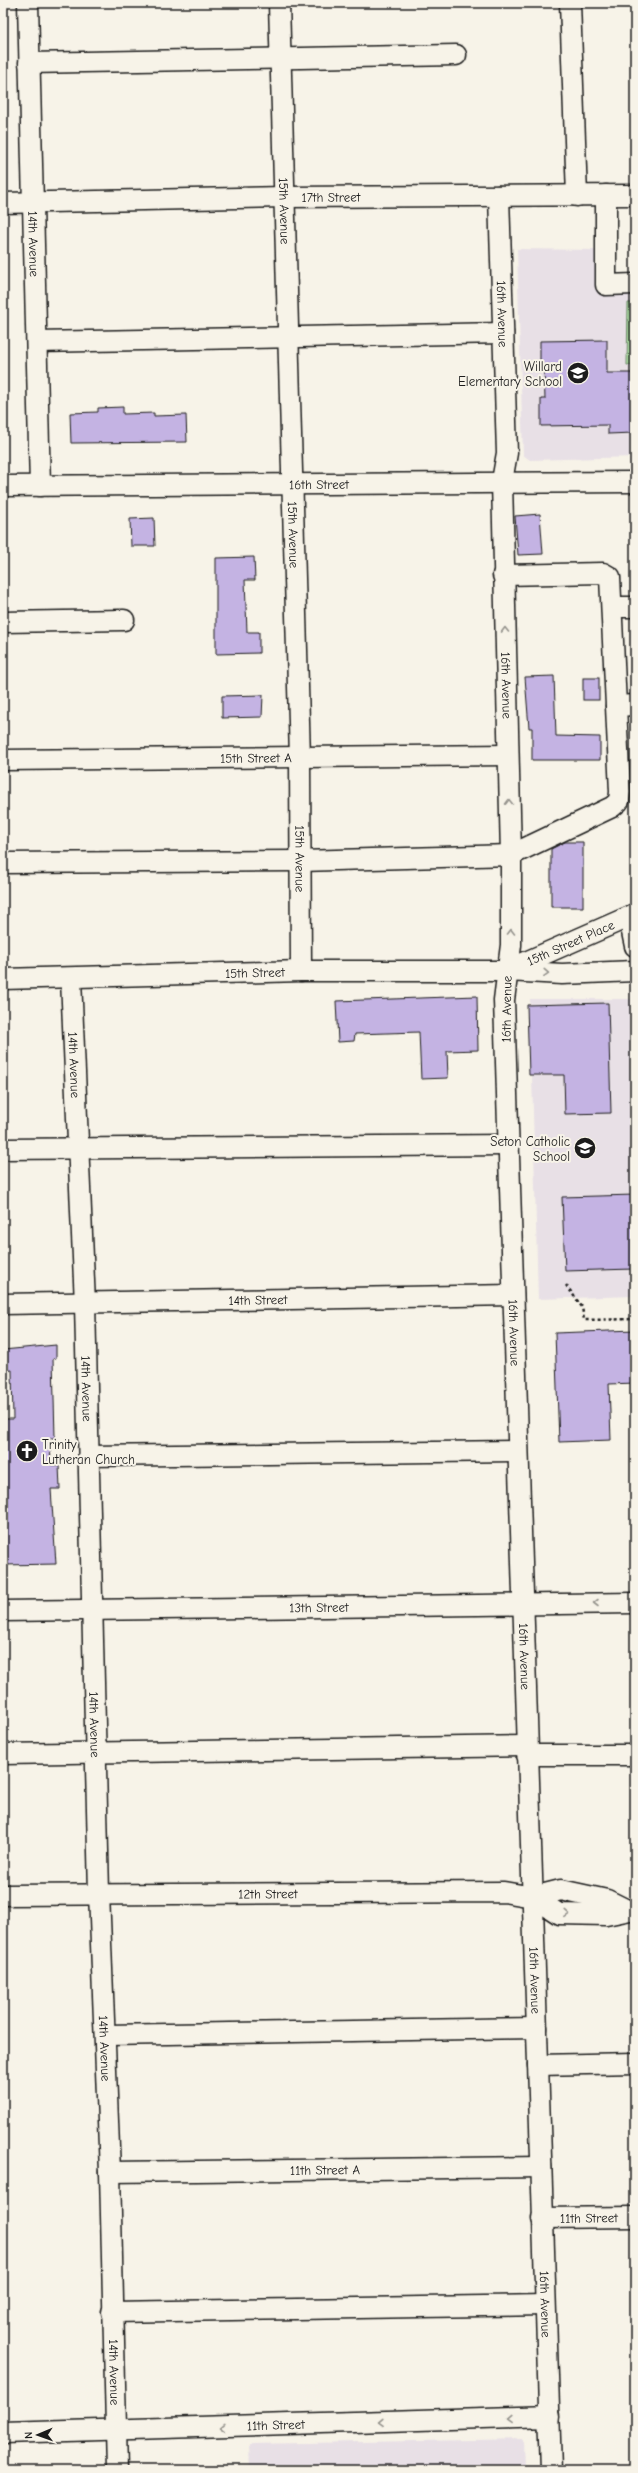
<svg xmlns="http://www.w3.org/2000/svg" width="638" height="2473" font-family="'Comic Neue',sans-serif">
	<style>
		.built { fill: #e8e0e6 }
		.park { fill: #b5eaab; stroke: #688364 }
		.building { fill: #c4b3e3; stroke: #1c1c1c }
		.lines { fill: none; stroke-linecap: round; stroke-linejoin: round }
		.minor-casing { stroke: #1c1c1c; stroke-width: 23 }
		.path { stroke: #1c1c1c; stroke-width: 2.5; stroke-dasharray: 3 3; stroke-linecap: butt }
		.minor { stroke: #f7f3e8; stroke-width: 20 }
		.oneway { stroke: #94928c }
		.labels { text-anchor: middle; stroke-width: 4; stroke-linejoin: round; paint-order: stroke }
		.street-label { font-size: 13px; fill: #1c1c1c; stroke: #f7f3e8 }
		.poi-label { font-size: 13px; fill: #1c1c1c; stroke: #f7f3e8; text-anchor: end }
	</style>
	<rect width="100%" height="100%" fill="#f7f3e8"/>
	<filter id="ink" filterUnits="userSpaceOnUse"><feTurbulence type="fractalNoise" baseFrequency=".025" numOctaves="2"/><feDisplacementMap in="SourceGraphic" scale="8" xChannelSelector="R" yChannelSelector="G"/><feConvolveMatrix kernelMatrix="1 2 1 2 8 2 1 2 1" color-interpolation-filters="sRGB"/></filter>
	<g filter="url(#ink)">
		<g class="built">
			<path d="M517,249L598,250L599,291L635,290V457L530,460L523,455Z"/>
			<path d="M530,999H635V1296L538,1299Z"/>
			<path d="M524,2439L525,2470H250L249,2444Z"/>
		</g>
		<path class="park" d="M628,303H635V365H627Z"/>
		<g class="building">
			<path d="M607,340V373H635L633,433L608,434V425L541,426V399H545L544,368H540V341Z"/>
			<path d="M123,407V414L154,413V416L186,415L187,442L71,443L70,413L98,412V408Z"/>
			<path d="M540,514L543,554L518,555L515,516Z"/>
			<path d="M154,518L155,546H131L130,519Z"/>
			<path d="M254,557L255,580H245L247,632H259V653L216,654V558Z"/>
			<path d="M554,676L556,736L600,737V760H532V728H529L525,677Z"/>
			<rect x="583" y="678" width="16" height="22"/>
			<path d="M263,695L262,717L222,718V696Z"/>
			<path d="M565,842H583V907H551V849Z"/>
			<path d="M477,996L478,1050L447,1051L448,1078L421,1079L419,1032L355,1034L354,1041L338,1042L336,1001Z"/>
			<path d="M608,1003L611,1113L565,1114L564,1075H529L527,1005Z"/>
			<path d="M635,1195V1265H633V1269L565,1271L562,1197Z"/>
			<path d="M635,1330V1383L609,1384L611,1440L559,1442L555,1333Z"/>
			<path d="M56,1345V1358L53,1359L55,1438H50L51,1465H59L60,1489H51L56,1564L3,1565V1419H13L12,1370L3,1371V1350Z"/>
		</g>
		<g class="lines">
			<g class="minor-casing">
				<g id="minor">
					<path id="s1" d="M28,3L40,486"/>
					<path id="s2" d="M279,3L300,758L301,971"/>
					<path d="M570,3L577,196"/>
					<path d="M29,63L456,55"/>
					<path d="M606,195V285L635,284"/>
					<path id="s3" d="M499,196L507,453L502,481L511,855V945L504,1000L551,2470"/>
					<path id="s4" d="M3,203L284,197L635,195"/>
					<path d="M37,342L503,333"/>
					<path id="s5" d="M3,486L635,482"/>
					<path d="M613,607H635"/>
					<path d="M3,622L124,620"/>
					<path d="M616,706L635,705"/>
					<path id="s6" d="M3,760L508,755"/>
					<path d="M3,863L301,861L511,855L612,807L619,801L620,792L610,577L603,573L503,575"/>
					<path d="M634,914L632,932L635,946"/>
					<path id="s7" d="M510,969L635,914"/>
					<path id="s8" d="M3,979L301,971H507L562,974L635,971"/>
					<path id="s9" d="M71,979L85,1304L99,1893L110,2172L117,2470"/>
					<path d="M3,1149L509,1145"/>
					<path id="s10" d="M3,1304L513,1295"/>
					<path d="M89,1456L517,1451"/>
					<path id="s11" d="M3,1611L635,1603"/>
					<path d="M3,1754L526,1746"/>
					<path d="M527,1755H635"/>
					<path id="s12" d="M3,1895L504,1892L533,1897L559,1914L606,1915L635,1909"/>
					<path d="M533,1897L561,1890L607,1900L627,1910"/>
					<path d="M106,2035L537,2028"/>
					<path d="M538,2065L635,2063"/>
					<path id="s13" d="M110,2172L541,2167"/>
					<path id="s14" d="M542,2218L635,2217"/>
					<path d="M112,2312L544,2305"/>
					<path id="s15" d="M3,2433L550,2416"/>
				</g>
			</g>
			<path class="path" d="M566,1285L582,1307L584,1320L635,1319"/>
			<use href="#minor" class="minor"/>
		</g>
		<defs><path id="oneway-chevron" d="M-2-3.5L2.5 0L-2 3.5" fill="none" stroke-width="1.6" stroke-linecap="round" stroke-linejoin="round"/></defs>
		<g class="oneway">
			<use href="#oneway-chevron" transform="translate(505 630) rotate(-91)"/>
			<use href="#oneway-chevron" transform="translate(509 802) rotate(-91)"/>
			<use href="#oneway-chevron" transform="translate(511 932) rotate(-90)"/>
			<use href="#oneway-chevron" transform="translate(546 973) rotate(3)"/>
			<use href="#oneway-chevron" transform="translate(596 1603) rotate(180)"/>
			<use href="#oneway-chevron" transform="translate(567 1914) rotate(3)"/>
			<use href="#oneway-chevron" transform="translate(511 2418) rotate(178)"/>
			<use href="#oneway-chevron" transform="translate(381 2422) rotate(178)"/>
			<use href="#oneway-chevron" transform="translate(223 2427) rotate(178)"/>
		</g>
	</g>
	<defs>
		<g id="school-disc" transform="scale(1.15)"><circle r="9.5" fill="#1c1c1c" stroke="#f7f3e8"/><path d="M0-5L7-2L0 1L-7-2ZM-4 1L0 2.5L4 1V4Q0 6-4 4Z" fill="#fff"/></g>
		<g id="church-disc" transform="scale(1.15)"><circle r="9.5" fill="#1c1c1c" stroke="#f7f3e8"/><path d="M-1.2-6h2.4v3.5h3.3v2.4h-3.3V6h-2.4V-.1h-3.3v-2.4h3.3Z" fill="#fff"/></g>
	</defs>
	<g fill-rule="evenodd">
		<use href="#school-disc" x="578" y="373"/>
		<use href="#school-disc" x="585" y="1148"/>
		<use href="#church-disc" x="27" y="1451"/>
	</g>
	<g class="labels">
		<g class="street-label">
			<text dy="5" stroke="none"><textPath href="#s4" startOffset="328">17th Street</textPath></text>
			<text dy="5" stroke="none"><textPath href="#s2" startOffset="208">15th Avenue</textPath></text>
			<text dy="5" stroke="none"><textPath href="#s1" startOffset="241">14th Avenue</textPath></text>
			<text dy="5" stroke="none"><textPath href="#s3" startOffset="118">16th Avenue</textPath></text>
			<text dy="5" stroke="none"><textPath href="#s5" startOffset="316">16th Street</textPath></text>
			<text dy="5" stroke="none"><textPath href="#s2" startOffset="532">15th Avenue</textPath></text>
			<text dy="5" stroke="none"><textPath href="#s3" startOffset="490">16th Avenue</textPath></text>
			<text dy="5" stroke="none"><textPath href="#s6" startOffset="253">15th Street A</textPath></text>
			<text dy="5" stroke="none"><textPath href="#s2" startOffset="856">15th Avenue</textPath></text>
			<text dy="5" stroke="none"><textPath href="#s7" startOffset="66">15th Street Place</textPath></text>
			<text dy="5" stroke="none"><textPath href="#s8" startOffset="252">15th Street</textPath></text>
			<text transform="translate(506 1009) rotate(-89)" y="5">16th Avenue</text>
			<text dy="5" stroke="none"><textPath href="#s9" startOffset="86">14th Avenue</textPath></text>
			<text dy="5" stroke="none"><textPath href="#s10" startOffset="255">14th Street</textPath></text>
			<text dy="5" stroke="none"><textPath href="#s3" startOffset="1138">16th Avenue</textPath></text>
			<text dy="5" stroke="none"><textPath href="#s9" startOffset="410">14th Avenue</textPath></text>
			<text dy="5" stroke="none"><textPath href="#s11" startOffset="316">13th Street</textPath></text>
			<text dy="5" stroke="none"><textPath href="#s3" startOffset="1462">16th Avenue</textPath></text>
			<text dy="5" stroke="none"><textPath href="#s9" startOffset="746">14th Avenue</textPath></text>
			<text dy="5" stroke="none"><textPath href="#s12" startOffset="265">12th Street</textPath></text>
			<text dy="5" stroke="none"><textPath href="#s3" startOffset="1786">16th Avenue</textPath></text>
			<text dy="5" stroke="none"><textPath href="#s9" startOffset="1070">14th Avenue</textPath></text>
			<text dy="5" stroke="none"><textPath href="#s13" startOffset="215">11th Street A</textPath></text>
			<text dy="5" stroke="none"><textPath href="#s14" startOffset="47">11th Street</textPath></text>
			<text dy="5" stroke="none"><textPath href="#s3" startOffset="2110">16th Avenue</textPath></text>
			<text dy="5" stroke="none"><textPath href="#s9" startOffset="1394">14th Avenue</textPath></text>
			<text dy="5" stroke="none"><textPath href="#s15" startOffset="273">11th Street</textPath></text>
		</g>
		<g class="poi-label">
			<text x="562" y="371">Willard<tspan x="562" dy="15">Elementary School</tspan></text>
			<text x="570" y="1146">Seton Catholic<tspan x="570" dy="15">School</tspan></text>
			<text x="42" y="1449" text-anchor="start">Trinity<tspan x="42" dy="15">Lutheran Church</tspan></text>
		</g>
	</g>
	<rect width="638" height="2473" fill="none" stroke="#f7f3e8" stroke-width="16"/>
	<rect x="8" y="8" width="622" height="2457" fill="none" stroke="#1c1c1c" stroke-width="1.5" filter="url(#ink)"/>
	<g transform="translate(38 2435) rotate(268)" stroke="#f7f3e8" stroke-width="3" paint-order="stroke">
	<path d="M0-3L7 15L0 10L-7 15Z" fill="#1c1c1c"/>
	<text y="-6" font-size="11" font-weight="bold" text-anchor="middle" fill="#1c1c1c">N</text>
	</g>
</svg>
